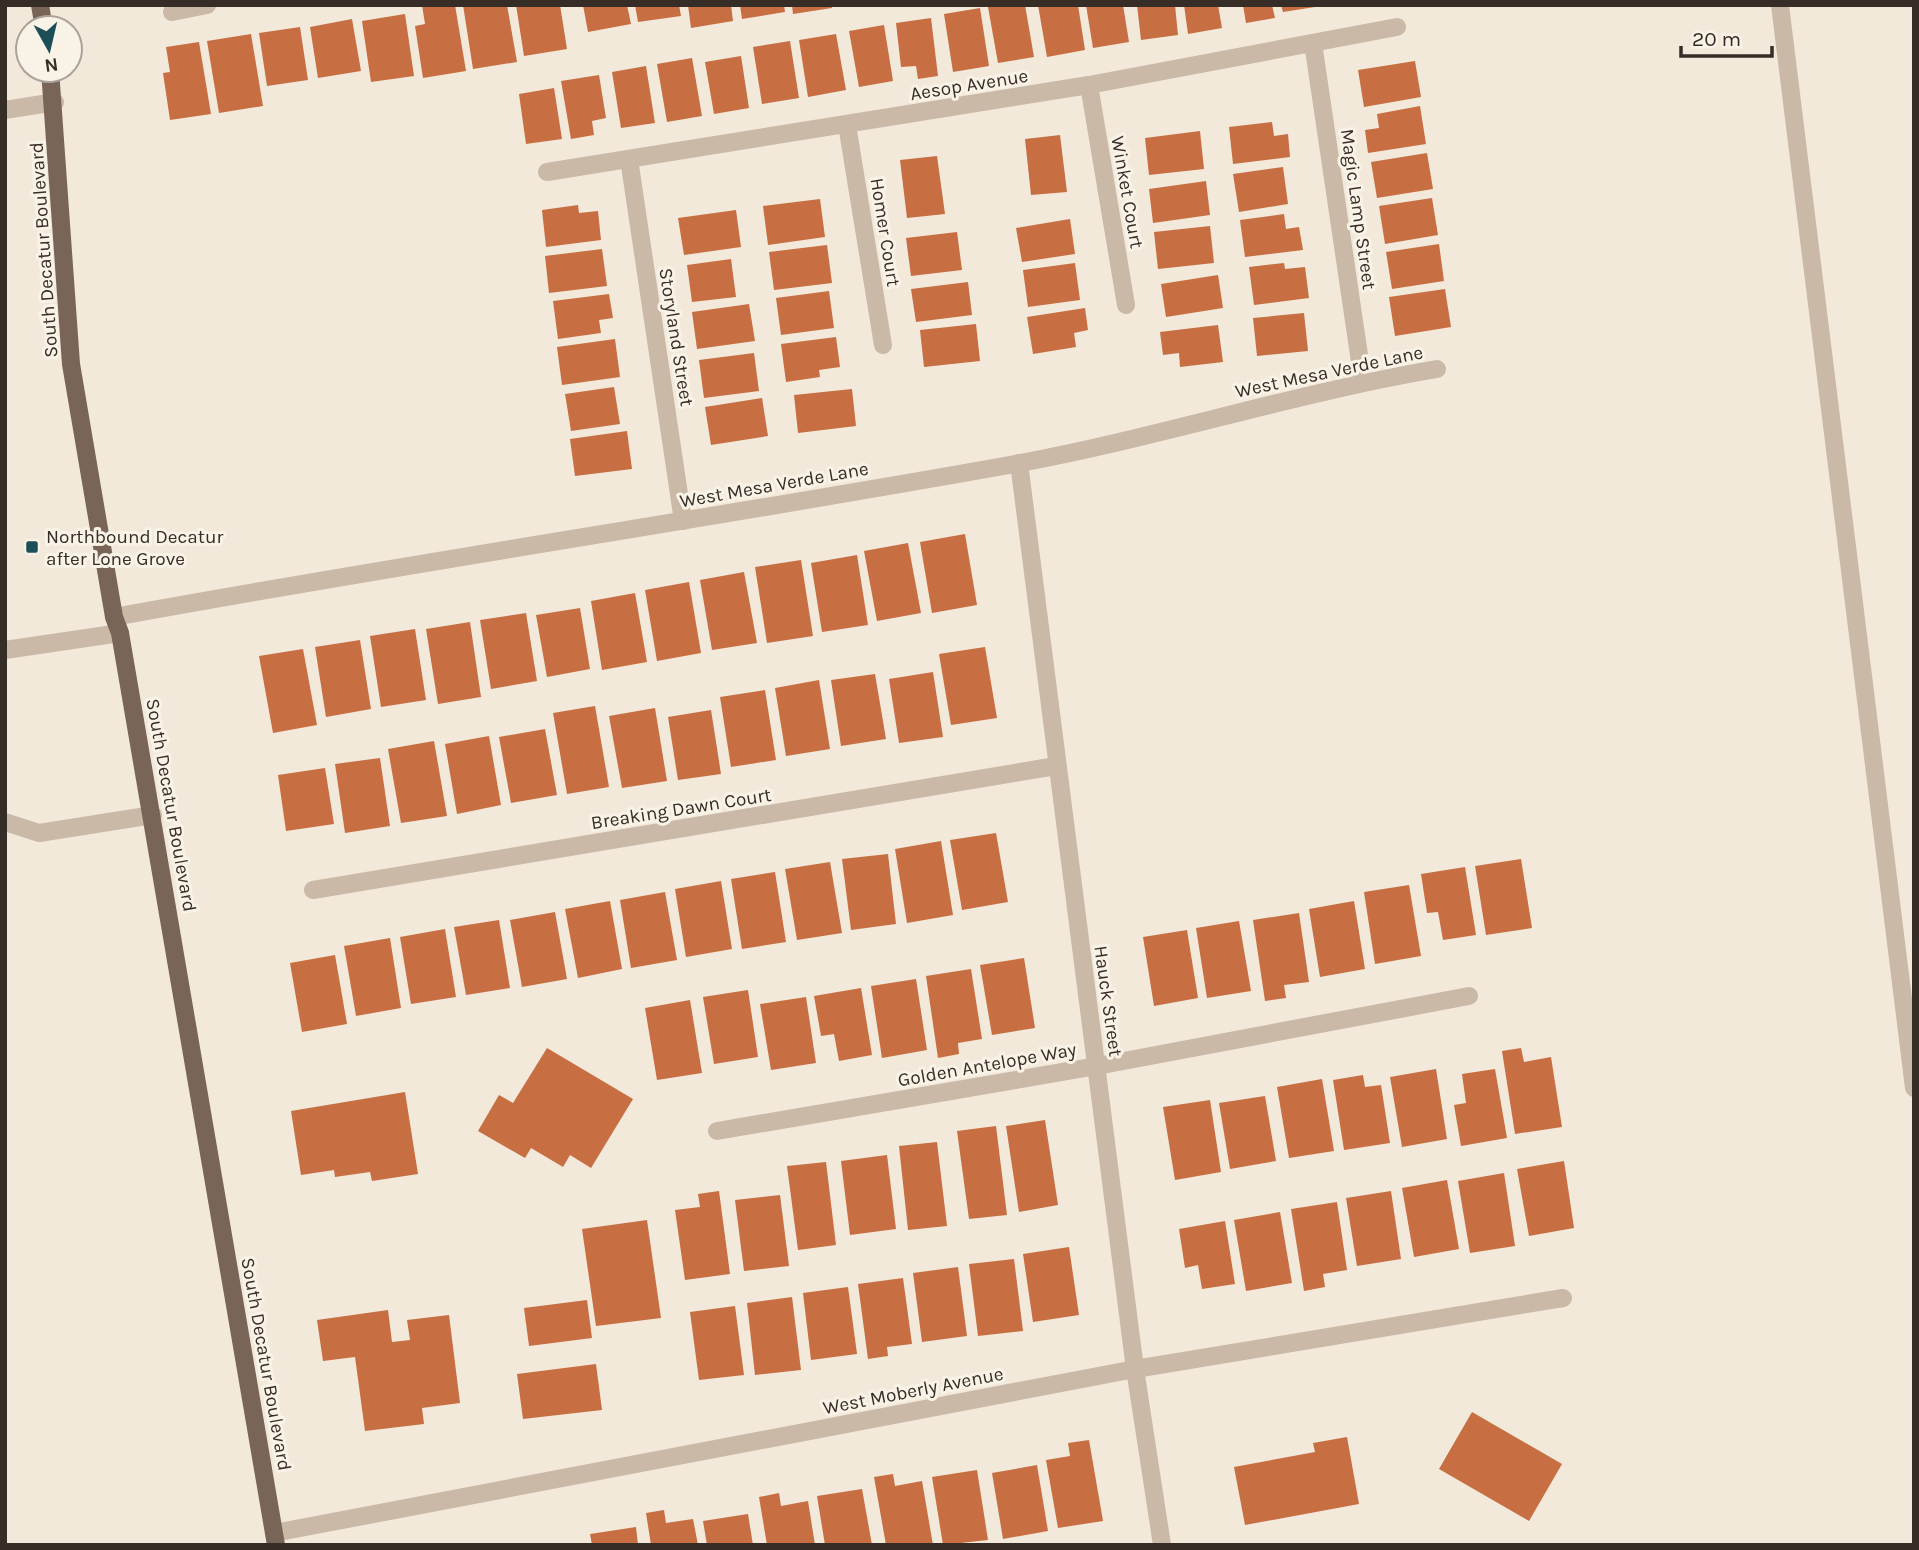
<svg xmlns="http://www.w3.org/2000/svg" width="1919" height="1550" font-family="Karla,sans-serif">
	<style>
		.building { fill: #c76e42 }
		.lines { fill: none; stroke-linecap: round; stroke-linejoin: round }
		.minor { stroke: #cab9a6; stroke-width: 18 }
		.major { stroke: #786558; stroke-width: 18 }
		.poi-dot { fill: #1c4e57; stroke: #f9f2e6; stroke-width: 2.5 }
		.labels { text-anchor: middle; stroke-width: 6; stroke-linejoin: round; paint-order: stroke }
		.street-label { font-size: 19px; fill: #362d27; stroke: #f9f2e6 }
		.poi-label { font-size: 19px; fill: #362d27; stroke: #f9f2e6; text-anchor: start }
	</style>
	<rect width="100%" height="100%" fill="#f2e9da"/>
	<g class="building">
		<path d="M422,5H455L466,71L423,78L415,26L425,24Z"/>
		<path d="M463,5H507L517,62L473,69Z"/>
		<path d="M516,5H560L567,49L524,56Z"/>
		<path d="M583,5H627L631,24L588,32Z"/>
		<path d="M635,5H679L681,16L638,22Z"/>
		<path d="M688,5H731L733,21L691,28Z"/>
		<path d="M740,5H784L785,12L742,19Z"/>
		<path d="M792,5H831L832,8L793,14Z"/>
		<path d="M1025,5L1034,57L998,63L988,7Z"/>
		<path d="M1038,5H1078L1085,50L1047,57Z"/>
		<path d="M1086,5H1123L1129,42L1093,48Z"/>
		<path d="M1137,5H1175L1178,35L1141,40Z"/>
		<path d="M1184,5H1218L1222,28L1188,34Z"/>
		<path d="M1243,5H1272L1275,18L1246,23Z"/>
		<path d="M1281,5H1315V7L1283,12Z"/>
		<path d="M980,8L989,66L953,72L944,14Z"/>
		<path d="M405,14L414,76L371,82L362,21Z"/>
		<path d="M931,18L938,76L918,79L916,66L901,67L896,23Z"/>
		<path d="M352,19L361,71L318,78L310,27Z"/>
		<path d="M884,25L893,81L859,87L849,31Z"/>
		<path d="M300,27L308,80L267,86L259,33Z"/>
		<path d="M251,34L263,106L219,113L207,41Z"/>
		<path d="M836,34L846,90L808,97L799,40Z"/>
		<path d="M790,41L799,98L762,104L753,47Z"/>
		<path d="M199,42L211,114L170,120L163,73L170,72L166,47Z"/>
		<path d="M741,56L749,108L714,114L705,62Z"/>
		<path d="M692,58L702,116L667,122L657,64Z"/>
		<path d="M1415,61L1421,97L1364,107L1358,70Z"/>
		<path d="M646,66L655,123L621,128L612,72Z"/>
		<path d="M599,75L606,118L592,121L594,135L571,139L561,81Z"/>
		<path d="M554,88L562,139L526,144L519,94Z"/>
		<path d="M1420,106L1426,144L1368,153L1365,130L1379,128L1377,114Z"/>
		<path d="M1272,122L1274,136L1288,134L1290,157L1233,164L1229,127Z"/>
		<path d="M1200,131L1204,169L1149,175L1145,138Z"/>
		<path d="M1060,135L1067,192L1031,195L1025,139Z"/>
		<path d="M1427,153L1433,189L1377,198L1371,162Z"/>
		<path d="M937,156L945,214L907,218L900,160Z"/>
		<path d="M1283,167L1288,204L1239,212L1233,174Z"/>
		<path d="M1206,181L1210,215L1153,223L1149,189Z"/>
		<path d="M1432,198L1438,235L1385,244L1379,206Z"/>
		<path d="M820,199L825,237L768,245L763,206Z"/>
		<path d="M578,205L579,213L598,211L601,240L546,247L542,210Z"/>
		<path d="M736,210L741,247L684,255L678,218Z"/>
		<path d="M1284,214L1286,229L1299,227L1303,250L1245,257L1240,220Z"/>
		<path d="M1070,219L1075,254L1022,262L1016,228Z"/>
		<path d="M1210,226L1214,263L1158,269L1154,232Z"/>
		<path d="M957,232L962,270L911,276L906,238Z"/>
		<path d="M1439,244L1444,281L1392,289L1386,252Z"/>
		<path d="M827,245L832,283L774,290L769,252Z"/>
		<path d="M602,249L607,286L549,293L545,256Z"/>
		<path d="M731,259L736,297L692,302L687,265Z"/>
		<path d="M1075,263L1080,300L1028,307L1023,270Z"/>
		<path d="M1284,263L1285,269L1305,267L1309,298L1254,305L1249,267Z"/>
		<path d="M1218,275L1223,308L1166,317L1161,284Z"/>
		<path d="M968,282L972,315L916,322L911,289Z"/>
		<path d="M1445,289L1451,327L1395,336L1389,297Z"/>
		<path d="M829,291L834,328L781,335L776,298Z"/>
		<path d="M609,294L613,318L599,320L601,333L558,339L553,301Z"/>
		<path d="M749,304L755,341L697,349L692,312Z"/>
		<path d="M1085,308L1088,330L1074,333L1076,347L1033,354L1027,317Z"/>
		<path d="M1304,313L1308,351L1257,356L1253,318Z"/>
		<path d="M976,324L980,361L924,367L920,330Z"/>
		<path d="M1218,325L1223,362L1180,367L1179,353L1163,355L1160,332Z"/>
		<path d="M836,337L840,367L819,370L820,377L786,382L781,344Z"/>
		<path d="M615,339L620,377L562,385L557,347Z"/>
		<path d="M754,353L759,391L704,398L699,360Z"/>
		<path d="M614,387L620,424L571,431L565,394Z"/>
		<path d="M852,389L856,426L798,433L794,395Z"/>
		<path d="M762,398L768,436L711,445L705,407Z"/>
		<path d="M627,431L632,469L575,476L570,439Z"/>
		<path d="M965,534L977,605L932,613L920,542Z"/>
		<path d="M908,543L921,613L877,621L864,551Z"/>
		<path d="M857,555L868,625L822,632L811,563Z"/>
		<path d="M801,560L813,636L767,643L755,567Z"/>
		<path d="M744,572L757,643L712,650L700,580Z"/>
		<path d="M689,582L701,653L657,661L645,590Z"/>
		<path d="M635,593L647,662L602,670L591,601Z"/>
		<path d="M580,608L590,669L547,677L536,615Z"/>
		<path d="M526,613L537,681L491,689L480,620Z"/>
		<path d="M470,622L481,697L438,704L426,629Z"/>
		<path d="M415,629L426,700L381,707L370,636Z"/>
		<path d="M360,640L371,709L326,717L315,647Z"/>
		<path d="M985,647L997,718L951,725L939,654Z"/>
		<path d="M303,649L317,725L273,733L259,656Z"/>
		<path d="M933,672L943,737L899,743L889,679Z"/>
		<path d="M875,674L886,739L841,746L831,680Z"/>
		<path d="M819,680L830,749L786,756L775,688Z"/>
		<path d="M765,690L776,760L731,767L720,697Z"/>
		<path d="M595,706L609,787L567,794L553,713Z"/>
		<path d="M655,708L667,781L622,788L609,716Z"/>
		<path d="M711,710L721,774L678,780L668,717Z"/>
		<path d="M545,729L557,795L511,803L499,737Z"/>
		<path d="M489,736L501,805L457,814L445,744Z"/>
		<path d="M434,741L447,816L401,823L388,749Z"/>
		<path d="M380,758L390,826L345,833L335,764Z"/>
		<path d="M325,768L334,824L286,831L278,775Z"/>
		<path d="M996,833L1008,902L962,910L950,840Z"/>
		<path d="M941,841L953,915L907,923L895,849Z"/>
		<path d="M888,854L896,924L851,930L842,859Z"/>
		<path d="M1521,859L1532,928L1486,935L1475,866Z"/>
		<path d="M830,862L842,933L797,940L785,869Z"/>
		<path d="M1465,867L1476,935L1443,940L1438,912L1427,913L1421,874Z"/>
		<path d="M775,872L786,942L742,949L731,879Z"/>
		<path d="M721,881L732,949L686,957L675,889Z"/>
		<path d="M1409,885L1421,956L1375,964L1364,892Z"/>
		<path d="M665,892L677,960L631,968L620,900Z"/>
		<path d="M610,901L622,969L578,978L565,909Z"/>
		<path d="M1354,901L1365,969L1320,977L1309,909Z"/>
		<path d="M555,912L567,979L522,987L510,920Z"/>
		<path d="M1299,913L1309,982L1284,985L1286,998L1265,1001L1253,920Z"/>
		<path d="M499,920L510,988L466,995L454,927Z"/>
		<path d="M1239,921L1251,991L1207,998L1196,928Z"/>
		<path d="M445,929L456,997L411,1004L400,937Z"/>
		<path d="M1187,930L1198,998L1154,1006L1143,937Z"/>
		<path d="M390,938L401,1008L356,1016L344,946Z"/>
		<path d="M335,955L347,1024L302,1032L290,963Z"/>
		<path d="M1024,958L1035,1028L992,1035L980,965Z"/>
		<path d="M971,969L982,1039L958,1043L959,1054L938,1058L926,976Z"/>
		<path d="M916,979L927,1050L882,1058L871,986Z"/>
		<path d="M861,988L872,1055L839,1061L834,1034L821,1036L814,996Z"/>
		<path d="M748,990L758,1057L714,1064L703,997Z"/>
		<path d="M806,997L816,1063L771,1070L760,1004Z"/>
		<path d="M690,1000L702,1073L657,1080L645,1008Z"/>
		<path d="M547,1048L633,1099L591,1168L570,1155L563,1167L531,1148L525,1158L478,1131L499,1095L513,1103Z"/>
		<path d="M1521,1048L1524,1062L1551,1057L1562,1127L1515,1134L1502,1051Z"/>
		<path d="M1436,1069L1447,1139L1402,1147L1390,1077Z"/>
		<path d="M1495,1069L1507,1138L1461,1146L1454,1105L1466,1103L1462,1074Z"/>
		<path d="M1363,1075L1365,1087L1381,1085L1390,1143L1344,1150L1333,1080Z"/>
		<path d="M1322,1079L1334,1151L1289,1158L1277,1087Z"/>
		<path d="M405,1092L418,1174L372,1181L370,1172L335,1177L334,1170L301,1175L291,1111Z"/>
		<path d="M1265,1096L1276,1161L1230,1169L1219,1103Z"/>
		<path d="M1210,1100L1221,1172L1175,1180L1163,1107Z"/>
		<path d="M1045,1120L1058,1205L1019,1212L1006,1126Z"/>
		<path d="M996,1126L1007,1215L969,1219L957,1131Z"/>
		<path d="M937,1142L947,1226L908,1230L899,1146Z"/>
		<path d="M887,1155L896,1229L850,1235L841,1161Z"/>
		<path d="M1564,1161L1574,1228L1529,1236L1517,1169Z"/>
		<path d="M826,1162L836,1245L798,1250L787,1166Z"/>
		<path d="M1504,1173L1515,1246L1470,1253L1458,1181Z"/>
		<path d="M1447,1180L1459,1249L1414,1257L1402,1188Z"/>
		<path d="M719,1191L730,1274L685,1280L675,1210L700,1207L698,1194Z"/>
		<path d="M1391,1191L1401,1259L1357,1266L1346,1198Z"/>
		<path d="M780,1195L789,1266L744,1271L735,1200Z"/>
		<path d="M1337,1202L1347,1270L1323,1274L1325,1287L1304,1291L1291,1209Z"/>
		<path d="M1280,1212L1292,1283L1246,1291L1234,1220Z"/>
		<path d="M647,1220L661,1318L596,1326L582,1229Z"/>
		<path d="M1225,1221L1235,1284L1202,1289L1198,1265L1185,1268L1179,1229Z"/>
		<path d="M1069,1247L1079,1315L1033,1322L1023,1254Z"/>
		<path d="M1014,1259L1023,1331L978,1336L969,1264Z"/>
		<path d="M958,1267L967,1336L922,1342L913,1273Z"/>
		<path d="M903,1278L912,1344L887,1347L888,1356L868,1359L858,1284Z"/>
		<path d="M848,1287L857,1354L811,1360L803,1293Z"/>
		<path d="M792,1297L801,1370L755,1375L747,1303Z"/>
		<path d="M587,1300L592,1338L529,1346L524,1308Z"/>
		<path d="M735,1306L744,1375L699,1380L690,1312Z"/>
		<path d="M388,1310L392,1342L410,1340L407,1320L449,1315L460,1403L422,1408L424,1424L365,1431L355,1357L323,1361L317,1320Z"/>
		<path d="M596,1364L602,1410L523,1419L517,1374Z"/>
		<path d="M1472,1412L1562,1464L1529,1521L1439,1469Z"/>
		<path d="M1347,1437L1359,1504L1245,1525L1234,1467L1315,1452L1313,1443Z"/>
		<path d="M1089,1440L1103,1521L1058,1528L1046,1460L1070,1456L1068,1443Z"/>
		<path d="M1037,1465L1048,1531L1003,1539L992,1473Z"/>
		<path d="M977,1470L988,1540L943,1545L932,1477Z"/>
		<path d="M893,1474L895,1486L922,1481L933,1545H886L874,1477Z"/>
		<path d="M862,1489L872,1545H825L817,1496Z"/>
		<path d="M779,1493L781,1506L808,1501L815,1545H767L759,1497Z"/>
		<path d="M664,1510L666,1523L693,1519L698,1545H651L646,1513Z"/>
		<path d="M748,1514L753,1545H707L703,1521Z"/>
		<path d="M636,1527L638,1545H592L590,1534Z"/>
	</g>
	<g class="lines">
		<g class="minor">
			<path d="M1780,5L1914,1088"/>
			<path d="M172,12L207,5"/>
			<path d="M1313,43L1363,382"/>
			<path d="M1089,85L1126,305"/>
			<path d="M5,110L55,102"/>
			<path d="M847,125L883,345"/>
			<path d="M629,159L683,521"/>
			<path d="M547,172L1089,85L1397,27"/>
			<path d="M1019,463L1135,1369L1162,1545"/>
			<path d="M114,617C414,562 715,518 1015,464C1157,438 1295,393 1437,369"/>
			<path d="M5,650L120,633"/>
			<path d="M5,822L39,833L153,815"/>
			<path d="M313,890L1056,766"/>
			<path d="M717,1131L1097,1066L1469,996"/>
			<path d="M274,1533L1135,1369L1563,1298"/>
		</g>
		<g class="major">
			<path d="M40,5L44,28"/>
			<path d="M50,70L71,364L114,617L120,633L276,1545"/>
		</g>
	</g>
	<rect class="poi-dot" x="25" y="540" width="14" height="14" rx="3.5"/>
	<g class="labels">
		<g class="street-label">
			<text transform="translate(969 84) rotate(-9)" y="7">Aesop Avenue</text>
			<text transform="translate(1128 192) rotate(80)" y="7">Winket Court</text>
			<text transform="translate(1359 209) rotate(82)" y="7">Magic Lamp Street</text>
			<text transform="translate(886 232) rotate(81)" y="7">Homer Court</text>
			<text transform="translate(43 250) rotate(-94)" y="7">South Decatur Boulevard</text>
			<text transform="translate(677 337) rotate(81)" y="7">Storyland Street</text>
			<text transform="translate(1329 371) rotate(-12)" y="7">West Mesa Verde Lane</text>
			<text transform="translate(774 484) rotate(-10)" y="7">West Mesa Verde Lane</text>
			<text transform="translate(172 805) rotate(80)" y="7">South Decatur Boulevard</text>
			<text transform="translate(681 808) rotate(-9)" y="7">Breaking Dawn Court</text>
			<text transform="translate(1109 1001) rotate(82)" y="7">Hauck Street</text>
			<text transform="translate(987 1064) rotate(-10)" y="7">Golden Antelope Way</text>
			<text transform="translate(267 1364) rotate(80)" y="7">South Decatur Boulevard</text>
			<text transform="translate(913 1390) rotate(-11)" y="7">West Moberly Avenue</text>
		</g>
		<g class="poi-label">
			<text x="46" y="543">Northbound Decatur<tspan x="46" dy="22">after Lone Grove</tspan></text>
		</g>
	</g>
	<rect width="1919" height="1550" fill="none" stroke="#362d27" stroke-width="14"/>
	<g transform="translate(49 49) rotate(172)"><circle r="33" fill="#f9f2e6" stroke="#aba39a" stroke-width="2"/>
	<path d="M0-5L12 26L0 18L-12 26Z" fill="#1c4e57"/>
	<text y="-10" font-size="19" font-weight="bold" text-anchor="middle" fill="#362d27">N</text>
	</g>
	<path d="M1681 46v10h91v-10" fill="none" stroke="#362d27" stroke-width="3.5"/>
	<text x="1692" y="46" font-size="21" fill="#362d27" stroke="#f9f2e6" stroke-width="5" paint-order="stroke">20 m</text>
</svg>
